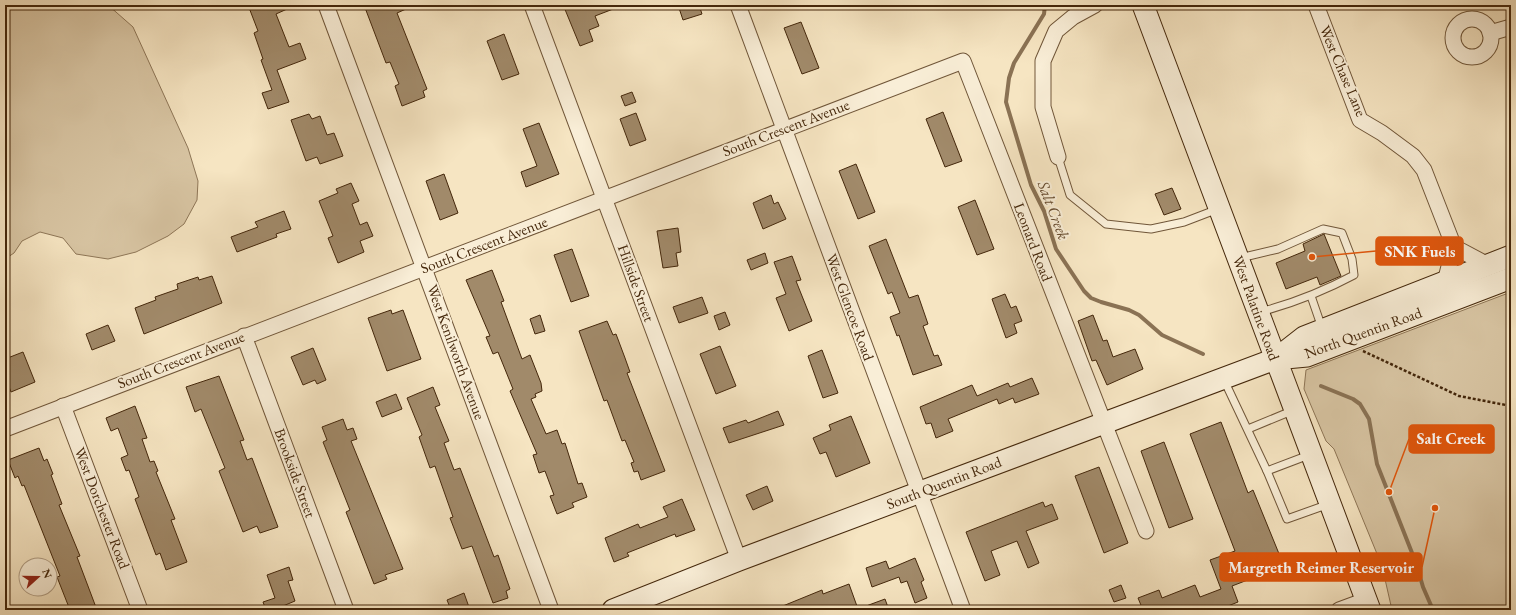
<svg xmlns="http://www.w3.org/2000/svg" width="1516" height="615" font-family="'EB Garamond',serif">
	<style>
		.green { fill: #d8c5a3; stroke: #8e7657 }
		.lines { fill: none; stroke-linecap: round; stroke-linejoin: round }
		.stream { stroke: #8a7254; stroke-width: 4 }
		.building { fill: #a18a6a; stroke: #44270b }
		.service-casing { stroke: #705639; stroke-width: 9 }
		.minor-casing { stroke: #705639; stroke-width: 17 }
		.secondary-casing { stroke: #44270b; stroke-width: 23 }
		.path { stroke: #44270b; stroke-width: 2.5; stroke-dasharray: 3 2; stroke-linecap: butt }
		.service { stroke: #f9eed7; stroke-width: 7 }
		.minor { stroke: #f9eed7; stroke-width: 15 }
		.secondary { stroke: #f9eed7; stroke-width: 21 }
		.labels { text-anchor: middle; stroke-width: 4; stroke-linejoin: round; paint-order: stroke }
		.street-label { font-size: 15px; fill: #44270b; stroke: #f9eed7 }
		.water-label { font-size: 16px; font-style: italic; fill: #674c2f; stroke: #f9eed7 }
		.leader { fill: none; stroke: #e0560c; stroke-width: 1.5 }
		.callout-dot { fill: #e0560c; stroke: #f9eed7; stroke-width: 1.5 }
		.callout { fill: #e0560c; stroke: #e0560c; stroke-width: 1.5 }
		.callout-label { font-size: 16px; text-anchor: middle; font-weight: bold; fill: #fff }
	</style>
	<rect width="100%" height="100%" fill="#f6e5c2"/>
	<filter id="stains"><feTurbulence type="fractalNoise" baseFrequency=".005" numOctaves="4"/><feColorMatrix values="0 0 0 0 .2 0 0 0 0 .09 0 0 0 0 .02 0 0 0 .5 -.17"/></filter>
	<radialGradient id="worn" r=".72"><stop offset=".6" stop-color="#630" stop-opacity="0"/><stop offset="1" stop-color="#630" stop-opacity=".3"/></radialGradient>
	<g class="green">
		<path d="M5,5H108L133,27L188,148L198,181L197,200L184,224L168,236L136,252L108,259L76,254L63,238L40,232L22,241L14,253L5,259Z"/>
		<path d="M1511,292V610H1392L1382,566L1334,449L1326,441L1304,389L1306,370Z"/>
	</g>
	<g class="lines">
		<g class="stream">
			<path d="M1045,5L1044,14L1014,63L1009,78L1006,102L1031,185L1044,211L1056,249L1084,291L1091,298L1101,302L1129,310L1139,315L1162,335L1203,354"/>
			<path d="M1321,386L1353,399L1360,404L1369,419L1377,464L1416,563L1423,587L1433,610"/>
		</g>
	</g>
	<g class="building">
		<path d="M248,5H296L276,14L289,47L300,43L306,59L277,70L289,102L268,109L262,93L272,90L261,60L263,59L254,33L258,31Z"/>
		<path d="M364,5H415L397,13L427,89L423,91L425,97L402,106L395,86L399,84L390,62L386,63Z"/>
		<path d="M570,5H621V6L595,16L599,26L589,30L593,41L580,46L564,7Z"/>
		<path d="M678,5H699L702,14L683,20Z"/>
		<path d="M801,22L819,68L802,74L784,28Z"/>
		<path d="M504,34L519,74L502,80L487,41Z"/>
		<path d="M632,92L636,102L625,106L621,96Z"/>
		<path d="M943,112L962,161L945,167L926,119Z"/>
		<path d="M636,113L646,140L630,146L620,119Z"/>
		<path d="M309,114L312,119L320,116L327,135L334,133L343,156L320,164L317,157L306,161L291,120Z"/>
		<path d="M539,123L559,174L526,187L521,172L537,166L523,129Z"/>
		<path d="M856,164L875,212L858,219L839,171Z"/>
		<path d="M444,174L458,213L440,220L426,181Z"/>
		<path d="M351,183L359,201L352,204L360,225L367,222L373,236L360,241L364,252L338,263L328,238L333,236L319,201L338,193L336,189Z"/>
		<path d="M1172,188L1181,209L1164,215L1155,194Z"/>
		<path d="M771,195L774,204L778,202L786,219L763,229L753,203Z"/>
		<path d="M975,200L994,249L977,255L958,207Z"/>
		<path d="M284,211L291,229L276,234L277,237L237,252L231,237L258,227L255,222Z"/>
		<path d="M678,228L681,252L676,253L678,266L663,268L657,231Z"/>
		<path d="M1324,234L1341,276L1320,285L1317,277L1286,289L1276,263L1305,251L1303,244Z"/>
		<path d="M886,239L909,298L918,295L928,324L923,326L934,356L938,355L942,365L913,375L899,335L897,336L890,317L900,313L892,292L888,294L869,246Z"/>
		<path d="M572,249L589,296L571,302L554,255Z"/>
		<path d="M765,253L768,263L751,270L747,260Z"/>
		<path d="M792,256L801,280L796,281L812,321L789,331L776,298L786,294L774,262Z"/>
		<path d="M492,270L504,301L501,302L522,359L530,355L541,383L542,391L535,394L536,397L531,399L546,434L557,430L562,444L565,443L578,484L582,483L587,497L572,503L574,507L557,514L550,496L554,495L545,471L539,473L533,455L537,454L510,391L513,389L498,352L493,354L486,337L490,336L466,280Z"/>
		<path d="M212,276L222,303L144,334L135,308L156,300L155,297L178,289L177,284L198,277L199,280Z"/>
		<path d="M1005,294L1011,308L1016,306L1022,321L1014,324L1017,333L1006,338L992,299Z"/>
		<path d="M702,297L708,313L679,323L673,307Z"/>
		<path d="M391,310L392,314L403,310L421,359L387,371L368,318Z"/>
		<path d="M725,312L730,325L719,330L714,316Z"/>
		<path d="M540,315L545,331L535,334L530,319Z"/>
		<path d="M1093,315L1103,341L1107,340L1113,357L1135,349L1143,369L1107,385L1096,360L1092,361L1078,321Z"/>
		<path d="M607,321L613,335L616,334L625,358L630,372L627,373L665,471L641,480L638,471L634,472L631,463L634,462L625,440L622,441L607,400L604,401L579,331Z"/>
		<path d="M108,325L115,341L92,350L86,334Z"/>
		<path d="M720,346L736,386L716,394L700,354Z"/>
		<path d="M313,348L326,380L317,384L315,380L303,385L291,357Z"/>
		<path d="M822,350L838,393L823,398L808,356Z"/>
		<path d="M23,352L35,382L11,392L5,377V359Z"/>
		<path d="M219,376L244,440L240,441L247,460L252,458L278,527L260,533L257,526L243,532L219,471L225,468L201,409L195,412L186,387Z"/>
		<path d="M1032,378L1039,394L1015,403L1013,398L999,404L997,399L948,419L953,431L936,438L931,423L926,424L920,407L972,385L977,396L1008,383L1010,387Z"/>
		<path d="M433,387L440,405L435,407L449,441L444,443L454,470L460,468L494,557L498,555L510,589L506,591L508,598L493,603L472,546L462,549L450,518L453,517L435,466L430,468L419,437L422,435L407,398Z"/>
		<path d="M396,394L402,409L382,417L376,402Z"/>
		<path d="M135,406L147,438L142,439L150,462L154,461L158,471L156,472L175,519L171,520L187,562L166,570L160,553L156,555L135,499L139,497L129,470L126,471L121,458L128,455L118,428L111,431L106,418Z"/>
		<path d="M778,411L784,425L729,443L723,428L746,420L748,423Z"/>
		<path d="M851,416L870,463L836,477L826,452L820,454L813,438L831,430L829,425Z"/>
		<path d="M343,419L347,430L353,428L357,439L351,441L403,569L385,575L387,579L374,584L346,512L350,510L323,442L327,440L322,427Z"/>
		<path d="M1221,422L1248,493L1253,490L1284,566L1232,586L1238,602L1218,610H1143L1138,598L1159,590L1162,598L1195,585L1200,597L1221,589L1210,560L1235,551L1190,434Z"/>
		<path d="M1164,442L1193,519L1169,528L1141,451Z"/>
		<path d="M39,448L44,461L47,459L53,474L51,475L62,504L59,505L80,556L77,557L97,610H70L57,577L60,576L24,485L22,486L18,476L15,478L8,460Z"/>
		<path d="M1099,467L1128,543L1104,553L1075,476Z"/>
		<path d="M767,486L773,501L753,510L746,495Z"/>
		<path d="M682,499L695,530L676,537L675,534L627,553L629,556L614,562L605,538L638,524L640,528L668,517L663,507Z"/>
		<path d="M1043,502L1045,507L1052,504L1058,519L1026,531L1039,563L1028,568L1017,541L991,551L1000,575L985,581L966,532Z"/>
		<path d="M915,558L924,580L921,582L927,598L915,603L907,581L901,583L899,577L872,587L866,568L886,561L889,569Z"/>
		<path d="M289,567L293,580L288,581L295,601L283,606L284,610H266L263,602L275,598L267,575Z"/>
		<path d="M849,584L858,609L885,599L889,610H773L822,590L823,594Z"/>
		<path d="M1121,585L1126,598L1114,602L1109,590Z"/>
		<path d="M464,593L470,610H451L447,600Z"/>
	</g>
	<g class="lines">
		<g class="service-casing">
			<g id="service">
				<path d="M1058,157L1070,195L1106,224L1151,229L1184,222L1218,209"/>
				<path d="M1240,258L1278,249L1323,229L1342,233L1352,259L1354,275C1324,291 1294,303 1260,312"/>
				<path d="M1311,296L1322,328"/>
				<path d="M1224,380L1267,471L1309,455"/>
				<path d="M1248,429L1294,410"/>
				<path d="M1267,471L1287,519L1329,504"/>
			</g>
		</g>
		<g class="minor-casing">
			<g id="minor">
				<path d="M326,5L551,610"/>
				<path d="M532,5L739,560"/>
				<path d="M738,5L963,610"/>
				<path d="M1316,5L1360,120L1382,133L1413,156L1424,170L1454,247L1445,282"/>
				<circle cx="1472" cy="38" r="19"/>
				<path d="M1490,33L1511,27"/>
				<path d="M1058,157L1043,107V61L1056,31L1073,17L1095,5"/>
				<path d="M1454,247L1488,265"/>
				<path d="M244,336L346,610"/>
				<path d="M63,406L140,610"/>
				<path d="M5,429L963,61L1146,531"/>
				<path d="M1339,610L1366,600"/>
			</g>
		</g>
		<g class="secondary-casing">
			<g id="secondary">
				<path d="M1143,5L1370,610"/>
				<path d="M1276,359L1304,337L1511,256"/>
				<path d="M613,610L739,560L1275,359L1307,356L1511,278"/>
			</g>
		</g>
		<path class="path" d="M1363,351L1459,396L1511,406"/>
		<use href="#service" class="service"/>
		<use href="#minor" class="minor"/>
		<use href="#secondary" class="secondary"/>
	</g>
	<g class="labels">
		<g class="street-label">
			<text transform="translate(1343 71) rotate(67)" y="5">West Chase Lane</text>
			<text transform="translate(786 128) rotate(-21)" y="5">South Crescent Avenue</text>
			<text transform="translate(1033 242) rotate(69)" y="5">Leonard Road</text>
			<text transform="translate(484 245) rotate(-21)" y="5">South Crescent Avenue</text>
			<text transform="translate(636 283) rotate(70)" y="5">Hillside Street</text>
			<text transform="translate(850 307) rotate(70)" y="5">West Glencoe Road</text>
			<text transform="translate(1256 308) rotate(70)" y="5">West Palatine Road</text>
			<text transform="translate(1363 333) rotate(-20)" y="5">North Quentin Road</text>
			<text transform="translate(456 352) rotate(70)" y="5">West Kenilworth Avenue</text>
			<text transform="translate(181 360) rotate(-21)" y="5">South Crescent Avenue</text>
			<text transform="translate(295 473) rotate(70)" y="5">Brookside Street</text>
			<text transform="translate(944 483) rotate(-21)" y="5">South Quentin Road</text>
			<text transform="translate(102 508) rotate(69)" y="5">West Dorchester Road</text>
		</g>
		<g class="water-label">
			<text transform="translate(1054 210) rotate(69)" y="6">Salt Creek</text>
		</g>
	</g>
	<path class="leader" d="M1312 257L1376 251M1389 492L1409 439M1435 508L1422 567"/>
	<g class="callout-dot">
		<circle cx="1312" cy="257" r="4"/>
		<circle cx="1389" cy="492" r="4"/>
		<circle cx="1435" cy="508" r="4"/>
	</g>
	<g class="callout">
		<rect x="1376" y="237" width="87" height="28" rx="4"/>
		<rect x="1409" y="425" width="85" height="28" rx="4"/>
		<rect x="1220" y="553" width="202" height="28" rx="4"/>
	</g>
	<g class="callout-label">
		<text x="1420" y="257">SNK Fuels</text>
		<text x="1451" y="444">Salt Creek</text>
		<text x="1321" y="573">Margreth Reimer Reservoir</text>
	</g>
	<rect width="1516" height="615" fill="none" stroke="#f6e5c2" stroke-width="20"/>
	<rect x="6" y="6" width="1504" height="603" fill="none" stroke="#44270b" stroke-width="2"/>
	<rect x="10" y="10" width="1496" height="595" fill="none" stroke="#44270b"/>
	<g transform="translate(38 577) rotate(69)"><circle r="19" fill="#f9eed7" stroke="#b19e85"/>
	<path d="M0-3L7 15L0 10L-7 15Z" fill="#8f2418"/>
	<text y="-6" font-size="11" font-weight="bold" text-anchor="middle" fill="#44270b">N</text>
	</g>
	<rect width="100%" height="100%" filter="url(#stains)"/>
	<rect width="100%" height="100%" fill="url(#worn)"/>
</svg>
